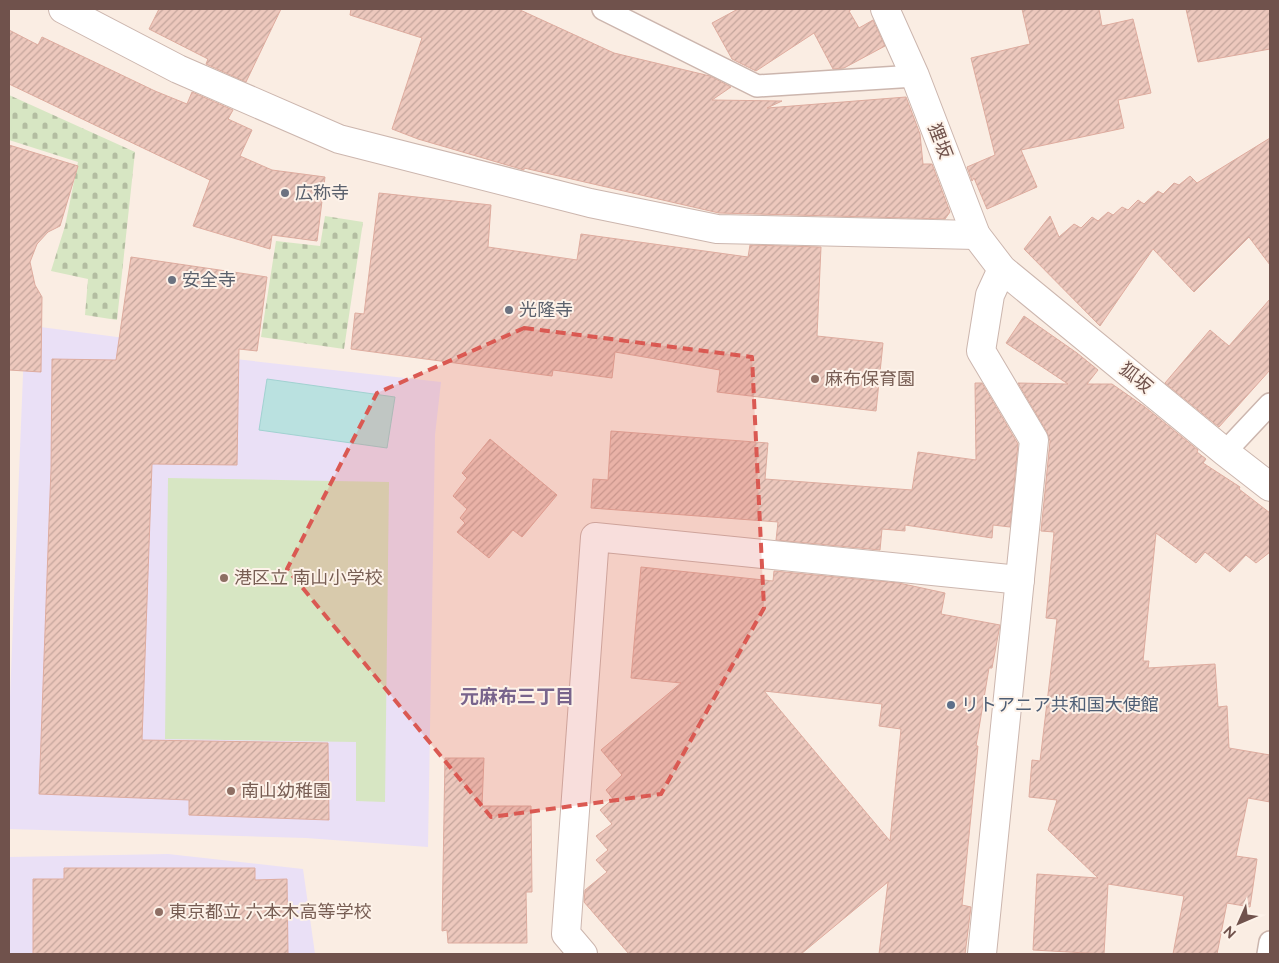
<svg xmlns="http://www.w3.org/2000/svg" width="1279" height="963" font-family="Raleway,'Noto Sans JP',sans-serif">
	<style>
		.education { fill: #eae0f6 }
		.green { fill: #d7e6c3 }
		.cemetery { fill: url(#cemetery-stones) }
		.water { fill: #bae1e0; stroke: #a1d2d1 }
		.building { fill: url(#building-hatch); stroke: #deac9f; fill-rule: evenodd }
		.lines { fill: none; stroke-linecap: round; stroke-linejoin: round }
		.lane-casing { stroke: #ccb6ae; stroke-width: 24 }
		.street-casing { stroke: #ccb6ae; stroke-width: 30 }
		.lane { stroke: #fff; stroke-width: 21 }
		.street { stroke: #fff; stroke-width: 28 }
		.marked { fill: #da5952; fill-opacity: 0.2; stroke: #da5952; stroke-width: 4; stroke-dasharray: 10 6; stroke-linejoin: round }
		.worship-dot { fill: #6b7280; stroke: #fdf2e9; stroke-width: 2 }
		.education-dot { fill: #8d6e63; stroke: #fdf2e9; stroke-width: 2 }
		.service-dot { fill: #5c6f8a; stroke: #fdf2e9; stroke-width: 2 }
		.labels { text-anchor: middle; stroke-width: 4; stroke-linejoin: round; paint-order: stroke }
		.street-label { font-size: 18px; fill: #70524c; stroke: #fdf2e9 }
		.worship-label { font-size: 18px; fill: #5b616d; stroke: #fdf2e9; text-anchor: start }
		.education-label { font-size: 18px; fill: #785e54; stroke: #fdf2e9; text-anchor: start }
		.service-label { font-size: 18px; fill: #4e5e75; stroke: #fdf2e9; text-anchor: start }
		.neighbourhood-label { font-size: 19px; font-weight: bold; fill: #78648c; stroke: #fdf2e9 }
	</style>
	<defs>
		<pattern id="cemetery-stones" width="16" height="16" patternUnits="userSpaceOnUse" patternTransform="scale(1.25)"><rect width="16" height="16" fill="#d7e6c3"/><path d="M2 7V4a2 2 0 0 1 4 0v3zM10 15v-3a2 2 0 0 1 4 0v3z" fill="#b3bda1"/></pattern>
		<pattern id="building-hatch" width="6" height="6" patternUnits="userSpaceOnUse" patternTransform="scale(1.25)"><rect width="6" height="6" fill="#edc8bd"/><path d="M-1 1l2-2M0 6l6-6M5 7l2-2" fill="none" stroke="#c4a59c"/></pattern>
	</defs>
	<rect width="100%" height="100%" fill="#faede3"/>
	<g class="education">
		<path d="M25,325L217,350V357L441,382L435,435L428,847L306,838L9,829V722Z"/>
		<path d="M168,854L303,869L315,954H9V857Z"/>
	</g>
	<path class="green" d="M168,478L389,482L385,802L356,801V742L165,739Z"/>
	<g class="cemetery">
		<path d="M9,95L135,152L117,320L85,315L88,279L51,271L65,226L78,162L9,140Z"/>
		<path d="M325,216L363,222L344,349L261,337L276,241L320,246Z"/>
	</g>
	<path class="water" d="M267,379L395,397L387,448L259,430Z"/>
	<g class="building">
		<path d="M159,9H281L246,82L206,64L208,59L149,29Z"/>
		<path d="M351,9H518L614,53L710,76L731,87L712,100L782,101L767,108L906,97L920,134L923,164H932L950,212L945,219L719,213L524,168V170L418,139L392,129L422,38L350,15Z"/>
		<path d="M738,9H852L849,11L859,28L873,20L885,46L844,68L833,69L814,33L756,71L732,59L712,23Z"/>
		<path d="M1022,9H1099L1102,26L1133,19L1151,93L1118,100L1124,128L1021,150L1037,187L987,209L974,178L972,181L967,167L995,155L971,58L1030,44Z"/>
		<path d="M1186,9H1270V49L1198,62Z"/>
		<path d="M9,30L38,45L42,37L155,91L187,104L192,92L233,110L228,119L252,130L240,156L272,170L325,177L317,241L272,235L270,249L193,226L210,180L9,84Z"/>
		<path d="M1270,138V265L1249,237L1194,292L1153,249L1100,326L1024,249L1050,216L1059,237L1074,224L1081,228L1092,217L1098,221L1108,212L1113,215L1122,207L1128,210L1138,200L1144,204L1158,191L1163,194L1174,183L1179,185L1190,176L1197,183Z"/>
		<path d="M9,145L78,166L60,226L48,232L37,244L30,262L35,285L42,297L41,372L9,370Z"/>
		<path d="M379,193L491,205L488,247L577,260L581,234L748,257L750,245L821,247L817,336L883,343L876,411L717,392L720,370L615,352L612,378L553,370L552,376L351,349L355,313L364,314Z"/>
		<path d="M131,257L267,277L257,351L239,349L237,465L152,464L142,740L328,743L329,820L189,815V800L39,794L51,468L52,359L116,360Z"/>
		<path d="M1270,299V370L1219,427L1165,383L1210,330L1229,346Z"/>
		<path d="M1024,316L1077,353L1098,370L1087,384H1112L1145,407L1198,450L1197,452L1206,459L1203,463L1240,487L1239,489L1270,513V552L1256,563L1246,555L1230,572L1205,552L1196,563L1156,533L1143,661H1149L1148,668L1215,664L1218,707L1227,706L1229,748L1270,755V802L1248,798L1236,856L1257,859L1250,907L1227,903L1217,954H1173L1184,896L1108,884L1104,954L1033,950L1037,874L1098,878L1048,830L1057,800L1029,797L1032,760L1040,761L1057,619L1046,618L1054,532L1041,531L1050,441L1047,432L1018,383L1068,384L1006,343Z"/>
		<path d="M975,383H982L1018,444L1010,527L993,525L992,538L905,525V531L882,529L880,550L776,540L778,522L591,508L593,479L608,480L611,431L768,443L765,479L912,490L918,452L976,460Z"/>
		<path d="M490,439L557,495L522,537L513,530L489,558L457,532L465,523L460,518L467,509L453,496L467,478L462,473Z"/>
		<path d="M641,567L773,581L774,571L899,583L945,593L941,614L1000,625L992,668H989L976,746H978L962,905L971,907L965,954H879L888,882L801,954H629L584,902L585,890L607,872L596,860L608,850L596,836L612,824L600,810L613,799L606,790L622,775L601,750L681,683L631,678ZM764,691L882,704L879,726L901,729L890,841Z"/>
		<path d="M445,758H484L482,806H531L532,892H526L527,943H448L447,930L442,931Z"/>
		<path d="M64,868H255V880L287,879L288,954H33V879H64Z"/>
	</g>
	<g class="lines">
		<g class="lane-casing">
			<g id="lane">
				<path d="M603,9L757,86L915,76"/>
				<path d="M1225,452L1270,404"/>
				<path d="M1268,954L1270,942"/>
			</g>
		</g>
		<g class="street-casing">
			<g id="street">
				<path d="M63,9L178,69L339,139L590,203L717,229L976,235"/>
				<path d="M885,9L915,76L976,235L1002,269L1225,452L1270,487"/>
				<path d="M583,954L566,934L595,537L1020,580"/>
				<path d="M982,954L1034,440L981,351L990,295L1002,269"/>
			</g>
		</g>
		<use href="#lane" class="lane"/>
		<use href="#street" class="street"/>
	</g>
	<path class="marked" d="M524,328L752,357L764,608L661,794L491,817L287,569L377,393Z"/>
	<g class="worship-dot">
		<circle cx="285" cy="193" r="5"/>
		<circle cx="172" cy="280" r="5"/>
		<circle cx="509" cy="310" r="5"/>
	</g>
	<g class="education-dot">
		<circle cx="815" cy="379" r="5"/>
		<circle cx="224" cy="578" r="5"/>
		<circle cx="231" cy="791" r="5"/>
		<circle cx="159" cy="912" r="5"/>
	</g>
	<circle class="service-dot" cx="951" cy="705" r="5"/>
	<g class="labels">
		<g class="street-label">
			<text transform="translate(940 141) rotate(69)" y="6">狸坂</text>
			<text transform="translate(1136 378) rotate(40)" y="6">狐坂</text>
		</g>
		<g class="worship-label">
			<text x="295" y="199">広称寺</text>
			<text x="182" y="286">安全寺</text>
			<text x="519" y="316">光隆寺</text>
		</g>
		<g class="education-label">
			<text x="825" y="385">麻布保育園</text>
			<text x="234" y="584">港区立 南山小学校</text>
			<text x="241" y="797">南山幼稚園</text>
			<text x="169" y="918">東京都立 六本木高等学校</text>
		</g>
		<g class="service-label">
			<text x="961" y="711">リトアニア共和国大使館</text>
		</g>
		<g class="neighbourhood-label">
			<text x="517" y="703">元麻布三丁目</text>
		</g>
	</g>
	<rect width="1279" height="963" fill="none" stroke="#70524c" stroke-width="20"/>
	<g transform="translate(1239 923) rotate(225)" stroke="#fdf2e9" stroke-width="4" paint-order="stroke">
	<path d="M0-4L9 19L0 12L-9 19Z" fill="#70524c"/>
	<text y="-8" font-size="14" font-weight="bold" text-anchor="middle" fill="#70524c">N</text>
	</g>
</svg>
